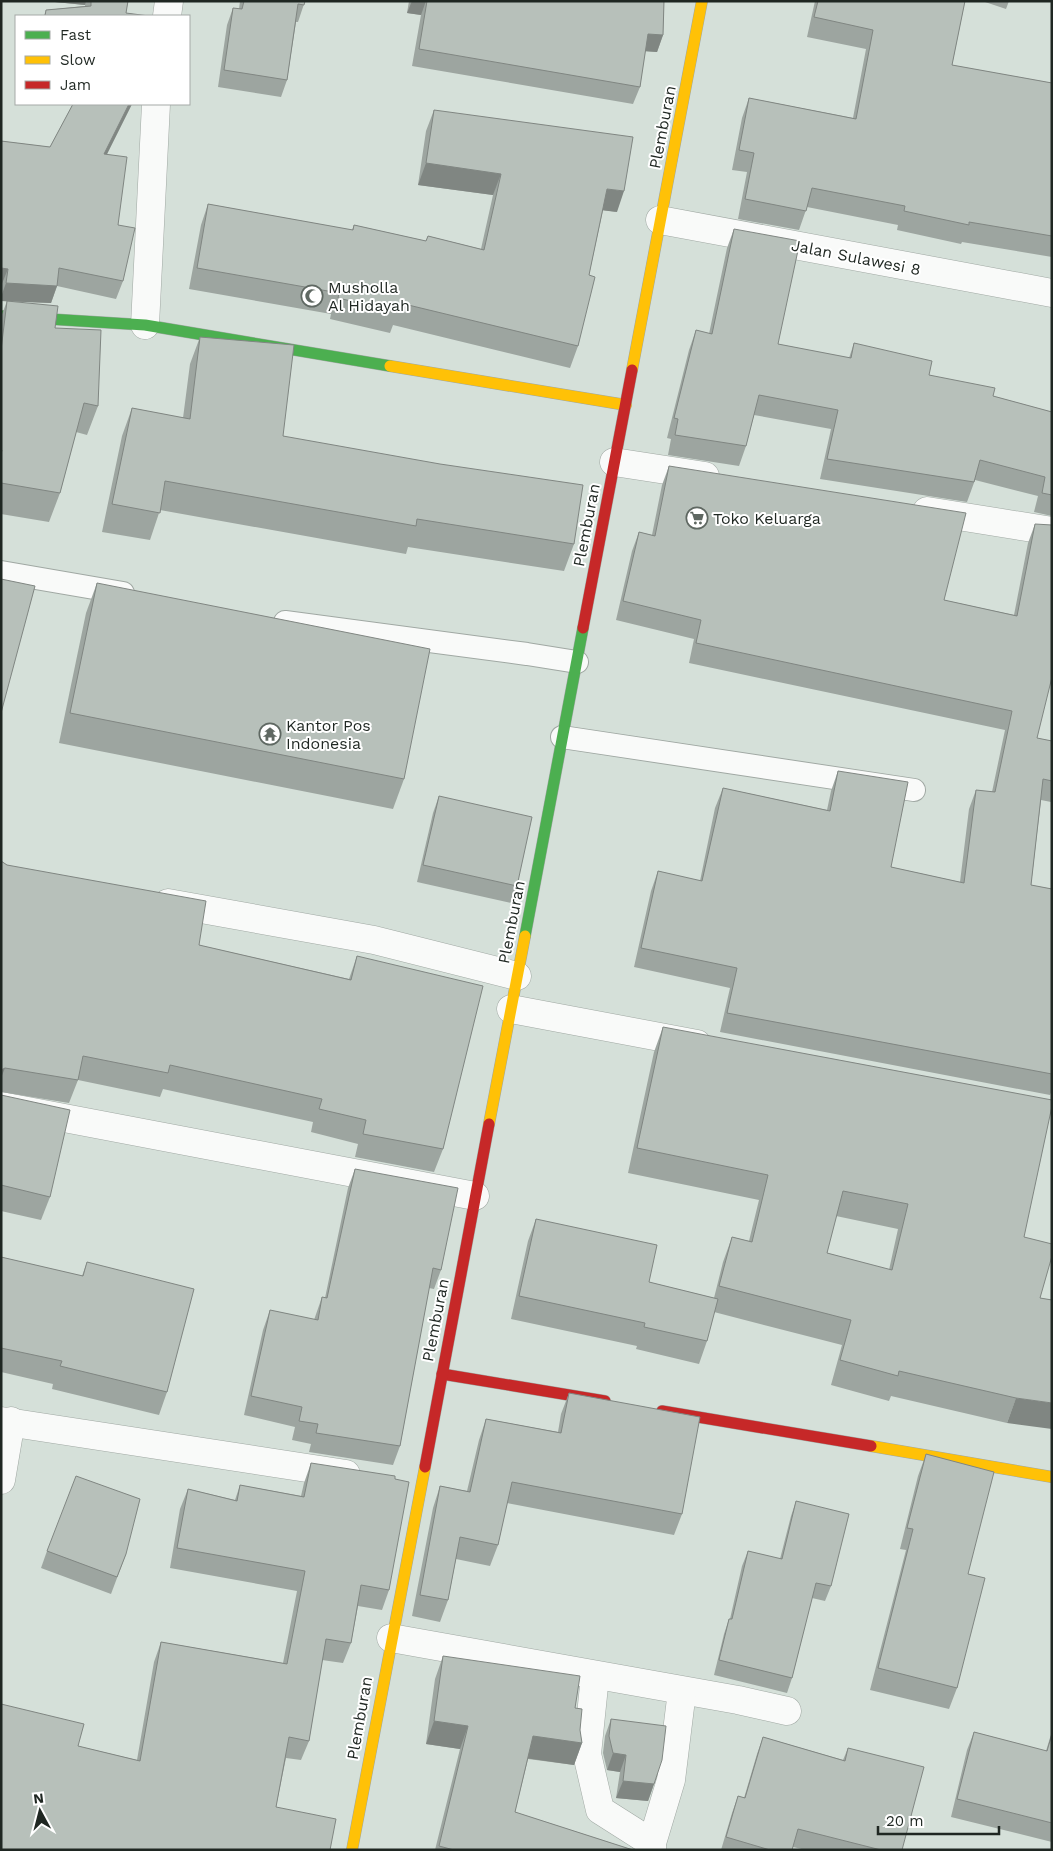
<svg xmlns="http://www.w3.org/2000/svg" width="1053" height="1851" font-family="'Work Sans',sans-serif">
	<style>
		.lines { fill: none; stroke-linecap: round; stroke-linejoin: round }
		.lane-casing { stroke: #a0a8a3; stroke-width: 24 }
		.street-casing { stroke: #a0a8a3; stroke-width: 29 }
		.fast-casing { stroke: #a0a8a3; stroke-width: 12 }
		.slow-casing { stroke: #a0a8a3; stroke-width: 12 }
		.jam-casing { stroke: #a0a8a3; stroke-width: 12 }
		.lane { stroke: #f9faf9; stroke-width: 22 }
		.street { stroke: #f9faf9; stroke-width: 28 }
		.fast { stroke: #4caf50; stroke-width: 11 }
		.slow { stroke: #ffc107; stroke-width: 11 }
		.jam { stroke: #c62828; stroke-width: 11 }
		.wall { fill: #9da5a0; fill-rule: evenodd }
		.shaded-wall { fill: #808682 }
		.building { fill: #b7c0ba; stroke: #808682; fill-rule: evenodd }
		.labels { text-anchor: middle; stroke-width: 4; stroke-linejoin: round; paint-order: stroke }
		.street-label { font-size: 16px; fill: #1f2722; stroke: #fff }
		.poi-label { font-size: 16px; fill: #1f2722; stroke: #fff; text-anchor: start }
	</style>
	<rect width="100%" height="100%" fill="#d5e0d9"/>
	<g class="lines">
		<g class="lane-casing">
			<g id="lane">
				<path d="M1,572L123,593"/>
				<path d="M285,622L527,654L577,662"/>
				<path d="M562,737L914,790"/>
			</g>
		</g>
		<g class="street-casing">
			<g id="street">
				<path d="M167,16L169,1"/>
				<path d="M660,220L1052,293"/>
				<path d="M145,325L156,104"/>
				<path d="M614,462L705,476"/>
				<path d="M927,511L1052,531"/>
				<path d="M168,903L374,940L517,976"/>
				<path d="M511,1009L697,1044"/>
				<path d="M1,1106L475,1196"/>
				<path d="M1,1421L346,1474"/>
				<path d="M1,1480L11,1421"/>
				<path d="M391,1638L738,1700L787,1711"/>
				<path d="M595,1676L587,1754L600,1810L652,1843"/>
				<path d="M652,1850V1843L671,1780L682,1691"/>
			</g>
		</g>
		<g class="fast-casing">
			<g id="fast">
				<path d="M1,316L145,325L390,366"/>
				<path d="M525,936L583,628"/>
			</g>
		</g>
		<g class="slow-casing">
			<g id="slow">
				<path d="M390,366L626,405"/>
				<path d="M632,370L702,1"/>
				<path d="M489,1124L525,936"/>
				<path d="M871,1446L1052,1477"/>
				<path d="M352,1850L425,1467"/>
			</g>
		</g>
		<g class="jam-casing">
			<g id="jam">
				<path d="M583,628L632,370"/>
				<path d="M442,1374L605,1401"/>
				<path d="M662,1411L871,1446"/>
				<path d="M425,1467L489,1124"/>
			</g>
		</g>
		<use href="#lane" class="lane"/>
		<use href="#street" class="street"/>
		<use href="#fast" class="fast"/>
		<use href="#slow" class="slow"/>
		<use href="#jam" class="jam"/>
	</g>
	<g class="wall">
		<path d="M45,1H128L126,13L149,16H44L46,10L85,6V5Z"/>
		<path d="M240,1H305L298,22H296L287,80L281,97L218,87L227,25L233,8L239,9Z"/>
		<path d="M409,1H664L663,35L657,52L645,51L640,87L633,104L412,66L421,15L407,13Z"/>
		<path d="M815,1H965L952,65L1052,83V257L962,242L961,244L897,230L898,225L807,207L799,230L738,219L747,172L732,170L742,118L749,98L853,118L866,49L807,37Z"/>
		<path d="M982,1H1009L1006,9Z"/>
		<path d="M73,104H132L107,154L118,225L123,281L116,299L57,286L51,303L1,301V141L50,147Z"/>
		<path d="M434,110L617,212L603,210L589,275L578,346L570,368L393,325L390,333L330,319L331,314L189,289L201,225L208,204L352,230L354,225L426,241L428,236L481,249L493,195L418,185L426,131Z"/>
		<path d="M734,229L778,344L849,358L854,343L929,375L993,396L1052,412V516L1034,512L1038,496L975,480L967,502L820,479L831,429L754,415L746,446L739,466L668,455L671,439L667,438L689,350L696,330L709,334L727,248Z"/>
		<path d="M7,301L55,328L98,406L87,435L76,432L60,493L49,522L1,514V317Z"/>
		<path d="M200,337L283,436L574,544L564,571L408,547L406,554L160,510L150,540L102,532L122,436L132,408L183,418L190,364Z"/>
		<path d="M669,466L944,600L1014,615L1028,543L1035,524L1037,738L1052,741V799L1051,802L1041,800L1031,885L1052,889V1090L1050,1095L720,1032L730,988L634,967L651,891L658,871L700,881L715,808L723,788L827,810L831,791L838,771L891,867L960,882L969,809L976,790L992,792L1005,730L689,663L694,639L616,620L632,551L639,532L652,535L662,485Z"/>
		<path d="M97,583L404,779L393,809L59,743L86,613Z"/>
		<path d="M439,796L517,886L511,903L417,882L433,813Z"/>
		<path d="M1,861L7,865L199,945L349,979L357,956L443,1149L434,1172L355,1157L358,1144L311,1132L313,1122L163,1089L160,1097L78,1080L69,1103L1,1092Z"/>
		<path d="M663,1027L1024,1237L1040,1298L1052,1300L1007,1423L891,1396L889,1401L831,1385L842,1345L714,1312L707,1341L699,1364L636,1349L637,1346L511,1319L528,1241L536,1219L649,1282L714,1298L723,1262L732,1237L749,1241L759,1200L628,1173L654,1052ZM836,1216L898,1229L889,1270L827,1253Z"/>
		<path d="M1,1095L50,1197L41,1220L1,1211Z"/>
		<path d="M355,1169L441,1270L434,1289L429,1288L400,1446L393,1465L309,1452L311,1444L292,1440L295,1427L244,1415L263,1330L270,1310L314,1320L322,1297L325,1298L348,1188Z"/>
		<path d="M1,1257L82,1276L87,1262L167,1392L159,1415L52,1389L53,1384L1,1372Z"/>
		<path d="M569,1393L682,1514L674,1535L507,1503L498,1545L490,1566L456,1559L448,1600L440,1622L412,1616L433,1508L440,1486L467,1491L479,1440L486,1419L558,1432L561,1414Z"/>
		<path d="M926,1454L968,1574L957,1688L949,1709L870,1690L906,1550L900,1549L918,1476Z"/>
		<path d="M311,1463L389,1590L382,1610L358,1606L351,1643L343,1663L322,1660L309,1741L301,1760L286,1758L276,1807L78,1746L137,1760L154,1662L161,1642L283,1663L297,1591L170,1568L180,1509L188,1489L235,1500L240,1485L301,1496L304,1483Z"/>
		<path d="M796,1501L831,1586L825,1601L812,1598L792,1678L787,1693L714,1675L724,1634L729,1619H730L742,1566L748,1551L780,1559L791,1516Z"/>
		<path d="M47,1551L126,1554L111,1594L41,1568Z"/>
		<path d="M443,1656L575,1708L582,1743L574,1765L528,1759L515,1812L633,1850H435L460,1749L426,1744L435,1679Z"/>
		<path d="M611,1719L654,1784L648,1801L616,1798L620,1772L607,1770L603,1753L605,1736Z"/>
		<path d="M1052,1731V1842L951,1817L967,1750L974,1732L1046,1751Z"/>
		<path d="M763,1737L843,1760L848,1748L902,1850H806L793,1847L792,1850H721L732,1813L738,1796L744,1798L757,1754Z"/>
	</g>
	<g class="shaded-wall">
		<path d="M45,1H86L85,5Z"/>
		<path d="M412,1H426L421,15L407,13Z"/>
		<path d="M648,34L663,35L657,52L642,51Z"/>
		<path d="M129,104H132L98,172L104,154Z"/>
		<path d="M426,163L501,174L493,195L418,185Z"/>
		<path d="M607,189L624,191L617,212L600,210Z"/>
		<path d="M1,268L8,269L1,286Z"/>
		<path d="M6,283L57,286L51,303L1,301V297Z"/>
		<path d="M5,1068L1,1078V1070Z"/>
		<path d="M1016,1398L1052,1403V1429L1007,1423Z"/>
		<path d="M434,1721L468,1726L460,1749L426,1744Z"/>
		<path d="M533,1736L582,1743L574,1765L525,1758Z"/>
		<path d="M613,1753L626,1755L620,1772L607,1770Z"/>
		<path d="M623,1781L654,1784L648,1801L616,1798Z"/>
	</g>
	<g class="building">
		<path d="M91,1H128L126,13L149,16H45L46,10L91,6Z"/>
		<path d="M244,1H305L304,5L298,4L287,80L224,70L233,8L242,9Z"/>
		<path d="M427,1H664L663,35L648,34L640,87L419,49Z"/>
		<path d="M818,1H965L952,65L1052,83V236L969,222V225L904,211L905,206L812,188L806,211L745,199L754,153L739,150L749,98L856,119L873,30L814,17Z"/>
		<path d="M73,104H129L104,154L127,157L118,225L135,228L123,281L59,268L57,286L6,283L8,269L1,268V141L50,147Z"/>
		<path d="M434,110L633,137L624,191L607,189L589,275L595,277L578,346L400,303L398,312L338,298L339,293L197,268L208,204L353,230L354,225L426,241L428,236L484,250L501,174L426,163Z"/>
		<path d="M734,229L800,241L778,344L851,358L854,343L932,361L929,375L995,388L993,396L1052,412V495L1042,493L1045,477L980,460L974,482L827,459L838,410L759,395L746,446L675,435L678,419L674,418L696,330L712,334Z"/>
		<path d="M7,301L58,306L55,328L101,330L98,406L84,403L60,493L1,483V454L2,450L1,449V350Z"/>
		<path d="M200,337L294,345L283,436L440,464L583,485L574,544L417,519L416,526L165,481L160,513L112,504L132,408L190,419Z"/>
		<path d="M669,466L966,513L944,600L1017,616L1035,524L1052,525V677L1037,738L1052,741V781L1043,779L1031,885L1052,889V1074L727,1013L737,968L641,948L658,871L702,881L723,788L830,811L838,771L908,782L891,867L964,883L976,790L995,792L1012,711L696,643L701,620L623,601L639,532L655,536Z"/>
		<path d="M1,579L35,586L1,713Z"/>
		<path d="M97,583L430,649L404,779L70,713Z"/>
		<path d="M439,796L532,817L517,886L423,865Z"/>
		<path d="M1,861L7,865L206,901L199,945L351,980L357,956L483,986L443,1149L363,1134L366,1120L319,1109L322,1099L170,1065L168,1073L83,1056L78,1080L5,1068L1,1070Z"/>
		<path d="M663,1027L1052,1100V1106L1024,1237L1052,1244V1256L1040,1298L1052,1300V1403L1016,1398L899,1371L898,1376L840,1360L851,1320L719,1286L732,1237L752,1242L768,1175L637,1148ZM843,1191L908,1204L892,1270L827,1253Z"/>
		<path d="M1,1095L70,1110L50,1197L1,1185Z"/>
		<path d="M355,1169L458,1188L441,1270L433,1268L400,1446L316,1433L318,1424L299,1421L302,1407L251,1396L270,1310L318,1320L322,1297L327,1298Z"/>
		<path d="M536,1219L657,1245L649,1282L718,1299L707,1341L644,1327L645,1323L519,1296Z"/>
		<path d="M1,1257L83,1276L87,1262L194,1289L167,1392L60,1366L62,1361L1,1348Z"/>
		<path d="M569,1393L700,1417L682,1514L512,1482L498,1545L460,1537L448,1600L420,1595L440,1486L470,1492L486,1419L561,1433Z"/>
		<path d="M926,1454L994,1472L968,1574L985,1578L957,1688L878,1668L913,1529L907,1528Z"/>
		<path d="M311,1463L395,1476V1479L409,1482L389,1590L361,1585L351,1643L326,1639L309,1741L289,1737L276,1807L336,1819L330,1850H1V1704L84,1724L78,1746L140,1761L161,1642L287,1664L305,1571L177,1548L188,1489L237,1501L240,1485L304,1497Z"/>
		<path d="M76,1476L140,1499L126,1554L117,1577L47,1551Z"/>
		<path d="M796,1501L849,1514L831,1586L816,1583L792,1678L719,1660L729,1619H732L748,1551L782,1559Z"/>
		<path d="M443,1656L580,1676L575,1708L582,1709L580,1730L582,1743L533,1736L515,1812L633,1850H454L439,1846L468,1726L434,1721Z"/>
		<path d="M611,1719L666,1726L662,1760L654,1784L623,1781L626,1755L613,1753L609,1736Z"/>
		<path d="M974,1732L1047,1751L1052,1734V1823L957,1799Z"/>
		<path d="M763,1737L845,1761L848,1748L924,1767L902,1850H881L798,1829L792,1850H770L726,1837L738,1796L745,1798Z"/>
	</g>
	<defs>
		<g id="mosque-ring" transform="scale(1.125)"><circle r="9.5" fill="#fff" stroke="#5f6862" stroke-width="1.5"/><path d="M3.5-4.9A6 6 0 1 0 3.5 4.9A5 5 0 1 1 3.5-4.9Z" fill="#5f6862"/></g>
		<g id="supermarket-ring" transform="scale(1.125)"><circle r="9.5" fill="#fff" stroke="#5f6862" stroke-width="1.5"/><path d="M-6-5.5h2.5l.6 2H6L4.5 2H-2.5L-4.4-4H-6ZM-1.5 3.2a1.3 1.3 0 1 0 .1 0ZM3 3.2a1.3 1.3 0 1 0 .1 0Z" fill="#5f6862"/></g>
		<g id="temple-ring" transform="scale(1.125)"><circle r="9.5" fill="#fff" stroke="#5f6862" stroke-width="1.5"/><path d="M0-6L5-2H3V0L6.5 2.5H4V6H1.5V3h-3V6H-4V2.5H-6.5L-3 0V-2H-5Z" fill="#5f6862"/></g>
	</defs>
	<g fill-rule="evenodd">
		<use href="#mosque-ring" x="312" y="296"/>
		<use href="#supermarket-ring" x="697" y="518"/>
		<use href="#temple-ring" x="270" y="734"/>
	</g>
	<g class="labels">
		<g class="street-label">
			<text transform="translate(662 127) rotate(-79)" y="6">Plemburan</text>
			<text transform="translate(856 257) rotate(11)" y="6">Jalan Sulawesi 8</text>
			<text transform="translate(586 525) rotate(-79)" y="6">Plemburan</text>
			<text transform="translate(511 922) rotate(-79)" y="6">Plemburan</text>
			<text transform="translate(435 1320) rotate(-79)" y="6">Plemburan</text>
			<text transform="translate(359 1718) rotate(-80)" y="6">Plemburan</text>
		</g>
		<g class="poi-label">
			<text x="328" y="293">Musholla<tspan x="328" dy="18">Al Hidayah</tspan></text>
			<text x="713" y="524">Toko Keluarga</text>
			<text x="286" y="731">Kantor Pos<tspan x="286" dy="18">Indonesia</tspan></text>
		</g>
	</g>
	<rect width="1053" height="1851" fill="none" stroke="#1f2722" stroke-width="5"/>
	<rect x="15" y="15" width="175" height="90" fill="#ffffff" stroke="#a5a9a7"/>
	<rect x="25" y="31" width="25" height="8" fill="#4caf50" stroke="#a5a9a7"/>
	<text x="60" y="40" font-size="15" fill="#1f2722">Fast</text>
	<rect x="25" y="56" width="25" height="8" fill="#ffc107" stroke="#a5a9a7"/>
	<text x="60" y="65" font-size="15" fill="#1f2722">Slow</text>
	<rect x="25" y="81" width="25" height="8" fill="#c62828" stroke="#a5a9a7"/>
	<text x="60" y="90" font-size="15" fill="#1f2722">Jam</text>
	<g transform="translate(40 1811) rotate(353)" stroke="#ffffff" stroke-width="4" paint-order="stroke">
	<path d="M0-4L9 19L0 12L-9 19Z" fill="#1f2722"/>
	<text y="-8" font-size="14" font-weight="bold" text-anchor="middle" fill="#1f2722">N</text>
	</g>
	<path d="M878 1826v8h121v-8" fill="none" stroke="#1f2722" stroke-width="2.5"/>
	<text x="886" y="1826" font-size="15" fill="#1f2722" stroke="#ffffff" stroke-width="4" paint-order="stroke">20 m</text>
</svg>
